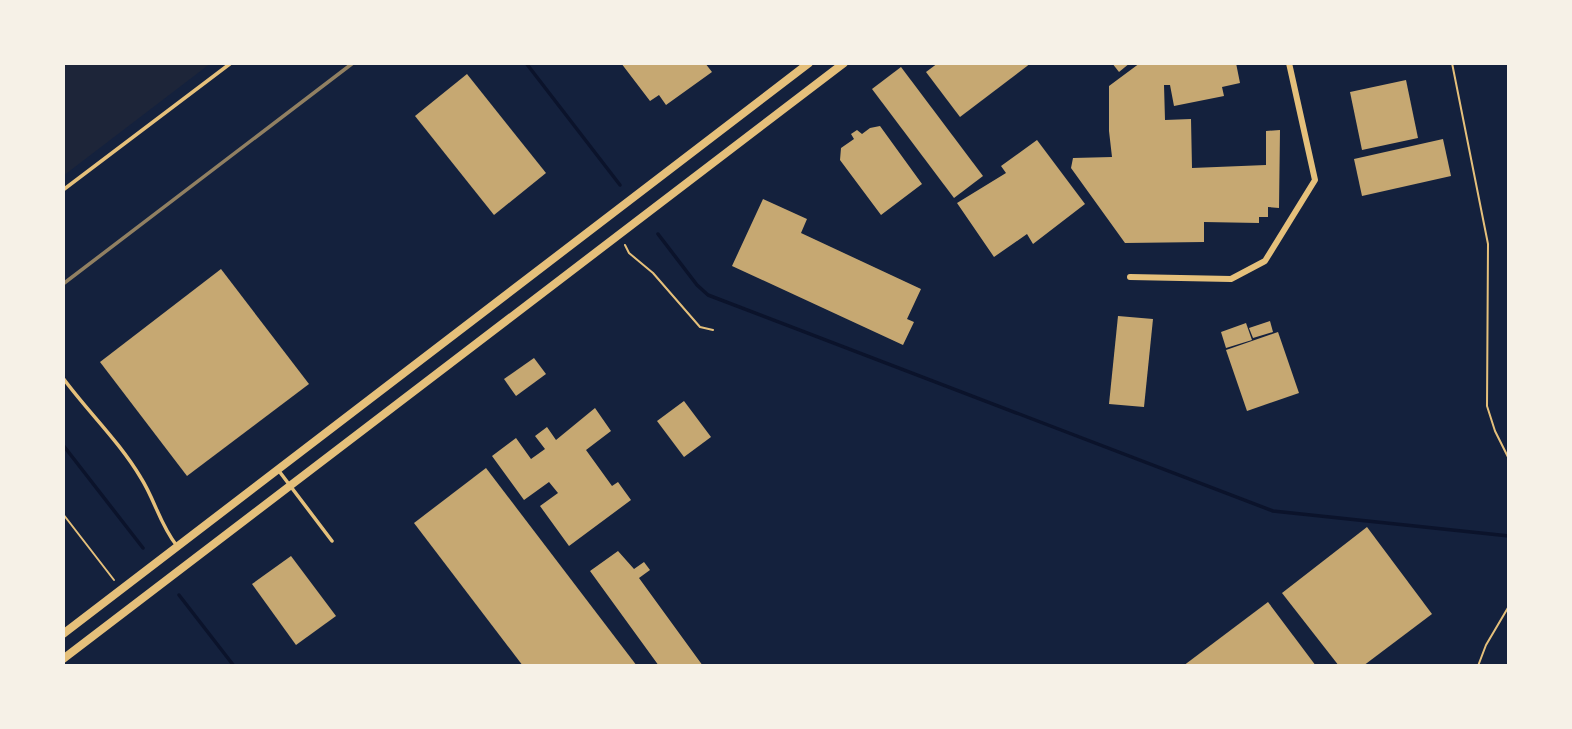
<svg xmlns="http://www.w3.org/2000/svg" width="1572" height="729" font-family="'Space Grotesk',sans-serif">
	<style>
		.green { fill: #1d2539 }
		.lines { fill: none; stroke-linecap: round; stroke-linejoin: round }
		.stream { stroke: #0b132b; stroke-width: 3.5 }
		.building { fill: #c6a872 }
		.path { stroke: #e5c07b; stroke-width: 2 }
		.service { stroke: #e5c07b; stroke-width: 3.5 }
		.minor { stroke: #e5c07b; stroke-width: 6 }
		.tertiary { stroke: #e5c07b; stroke-width: 8 }
		.rail { stroke: #918062; stroke-width: 3.5 }
	</style>
	<rect width="100%" height="100%" fill="#14213d"/>
	<path class="green" d="M63,63H211L63,176Z"/>
	<g class="lines">
		<g class="stream">
			<path d="M526,63L620,185"/>
			<path d="M658,234L697,285L708,295L1273,511L1509,536"/>
			<path d="M63,445L143,548"/>
			<path d="M179,595L234,666"/>
		</g>
	</g>
	<g class="building">
		<path d="M621,63H705L712,72L666,105L659,95L650,101Z"/>
		<path d="M938,63H1031L960,117L926,72Z"/>
		<path d="M1112,63H1130L1119,72Z"/>
		<path d="M1140,63H1236L1240,83L1222,87L1224,96L1174,106L1170,85H1164L1165,120L1191,119L1192,168L1266,165V131L1280,130L1279,208L1268,207V217H1259V223L1204,222V242L1125,243L1071,168L1073,158L1112,157L1109,131V86Z"/>
		<path d="M901,67L983,176L954,198L872,89Z"/>
		<path d="M467,74L546,173L494,215L415,116Z"/>
		<path d="M1406,80L1418,138L1362,150L1350,92Z"/>
		<path d="M880,126L922,184L881,215L840,160L841,148L854,139L851,134L857,130L862,134L870,128Z"/>
		<path d="M1443,139L1451,176L1362,196L1354,159Z"/>
		<path d="M1037,140L1085,204L1033,244L1027,234L994,257L957,203L1006,173L1001,166Z"/>
		<path d="M763,199L807,219L801,233L921,289L907,319L914,322L903,345L732,266Z"/>
		<path d="M221,269L309,384L187,476L100,362Z"/>
		<path d="M1118,316L1153,319L1144,407L1109,404Z"/>
		<path d="M1270,321L1273,332L1253,338L1249,328Z"/>
		<path d="M1246,323L1252,340L1226,348L1221,332Z"/>
		<path d="M1278,332L1299,393L1247,411L1226,350Z"/>
		<path d="M534,358L546,374L516,396L504,379Z"/>
		<path d="M684,401L711,437L684,457L657,421Z"/>
		<path d="M595,408L611,431L586,450L612,486L618,482L631,500L569,546L540,506L558,493L549,482L524,500L492,456L516,438L531,459L545,449L535,436L547,427L556,440Z"/>
		<path d="M486,468L637,666H523L414,523Z"/>
		<path d="M1367,527L1432,614L1363,666H1339L1282,593Z"/>
		<path d="M618,551L634,569L644,562L650,570L639,578L703,666H659L590,571Z"/>
		<path d="M291,556L336,616L296,645L252,584Z"/>
		<path d="M1268,602L1316,666H1183Z"/>
	</g>
	<g class="lines">
		<g class="path">
			<path d="M1452,63L1488,244L1487,406L1495,431L1509,459"/>
			<path d="M625,245L629,253L653,273L700,327L713,330"/>
			<path d="M63,514L114,580"/>
			<path d="M1478,666L1486,645L1509,606"/>
		</g>
		<g class="service">
			<path d="M63,190L231,63"/>
			<path d="M63,378C88,412 119,441 141,478C155,500 160,525 177,546"/>
			<path d="M279,471L332,541"/>
		</g>
		<path class="minor" d="M1130,277L1231,279L1265,261L1315,180L1289,63"/>
		<g class="tertiary">
			<path d="M63,634L809,63"/>
			<path d="M63,659L844,63"/>
		</g>
		<path class="rail" d="M63,284L353,63"/>
	</g>
	<rect width="1572" height="729" fill="none" stroke="#f6f1e7" stroke-width="130"/>
</svg>
